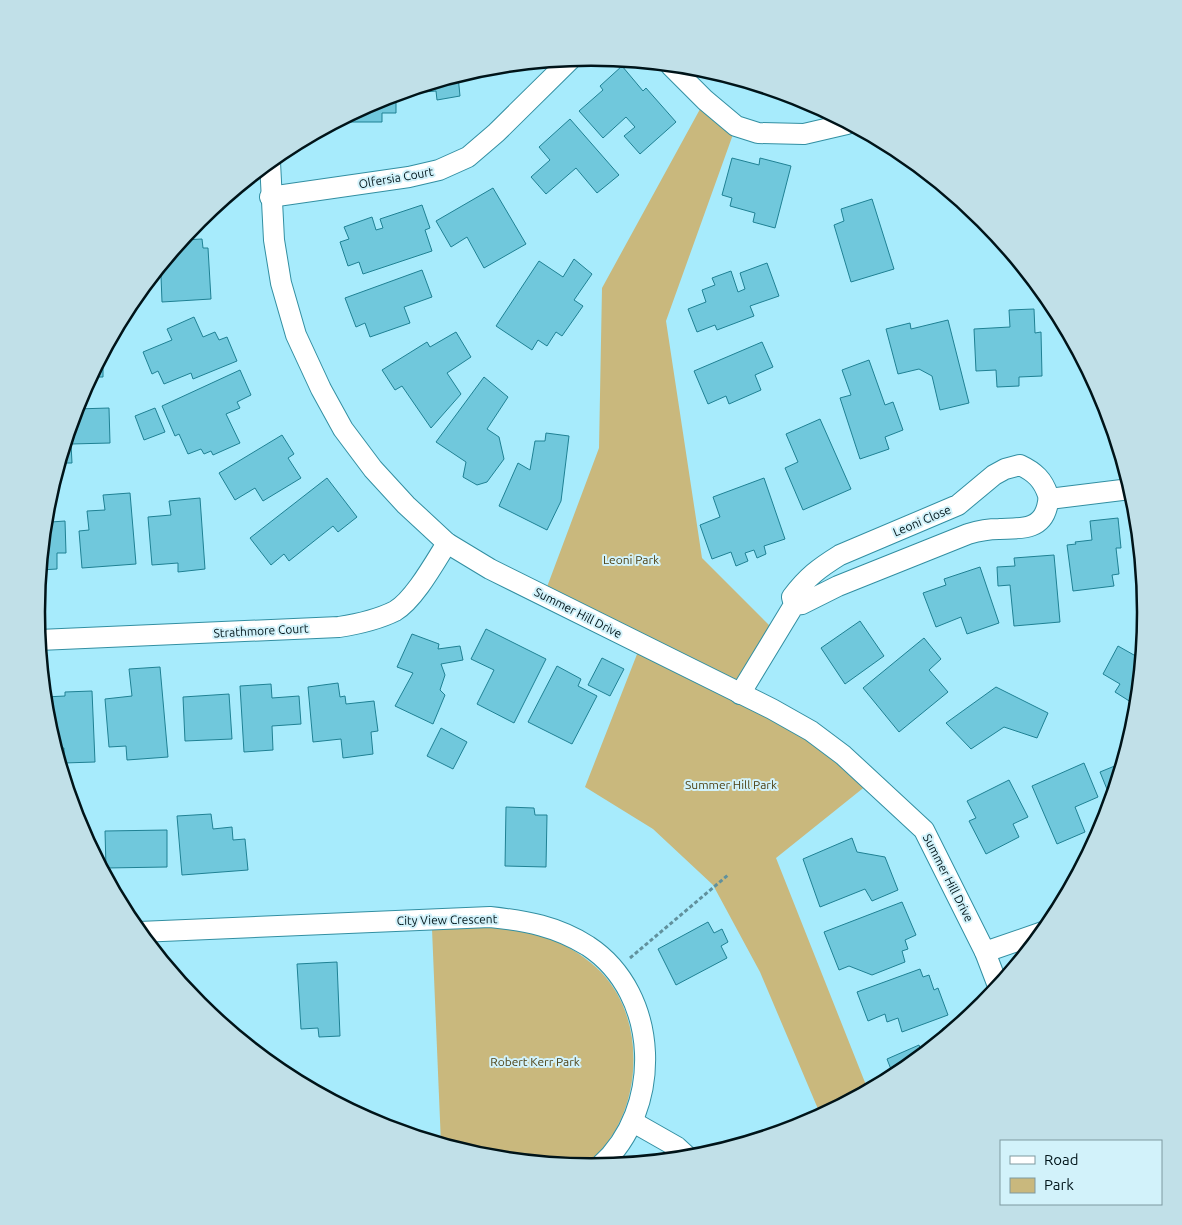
<svg xmlns="http://www.w3.org/2000/svg" width="1182" height="1225" font-family="Ubuntu,sans-serif">
	<style>
		.green { fill: #c9b87d }
		.building { fill: #70c8dc; stroke: #1f8194 }
		.lines { fill: none; stroke-linecap: round; stroke-linejoin: round }
		.minor-casing { stroke: #328fa2; stroke-width: 22 }
		.path { stroke: #61919d; stroke-width: 3; stroke-dasharray: 4 2.5; stroke-linecap: butt }
		.minor { stroke: #fff; stroke-width: 20 }
		.labels { text-anchor: middle; stroke-width: 4; stroke-linejoin: round; paint-order: stroke }
		.street-label { font-size: 12px; fill: #001419; stroke: #d2f2fa }
		.park-label { font-size: 12px; fill: #4d4114; stroke: #d2f2fa }
		.rim { fill: none; stroke: #001419; stroke-width: 2.5 }
	</style>
	<rect width="100%" height="100%" fill="#a7ebfc"/>
	<g class="green">
		<path d="M705,100L736,126L666,321L702,558L777,633L740,694L872,781L776,858L868,1090L821,1116L760,972L713,885L653,829L585,787L641,644L544,595L599,448L602,288Z"/>
		<path d="M498,925C537,932 572,943 601,972C651,1024 642,1125 583,1166L482,1157L441,1144L432,929Z"/>
	</g>
	<g class="building">
		<path d="M622,66L643,91L646,88L676,122L640,154L624,136L635,127L626,117L603,138L579,111L603,90L600,86Z"/>
		<path d="M458,76L460,96L437,100L436,91L424,92V86Z"/>
		<path d="M396,95V113H382V122H340L379,100Z"/>
		<path d="M570,119L619,175L597,193L576,168L546,194L531,177L550,160L539,147Z"/>
		<path d="M732,158L759,165L760,158L791,166L775,228L753,222L755,213L730,206L732,198L722,195Z"/>
		<path d="M915,164L961,202L915,165Z"/>
		<path d="M493,188L526,244L484,268L467,237L451,247L436,221Z"/>
		<path d="M872,199L894,269L851,282L834,225L844,221L841,209Z"/>
		<path d="M422,205L430,228L425,230L432,251L363,274L359,262L348,266L340,242L349,239L344,227L372,217L376,230L383,228L380,219Z"/>
		<path d="M202,239L203,248H208L211,299L162,302L161,276L152,277L182,240Z"/>
		<path d="M574,259L592,274L574,300L583,306L562,336L556,332L547,346L538,340L532,350L496,326L539,261L563,277Z"/>
		<path d="M767,263L779,296L750,306L754,316L717,330L715,325L697,332L688,309L706,302L702,290L715,285L712,278L731,271L738,292L745,289L740,273Z"/>
		<path d="M422,270L432,297L404,307L410,323L370,337L365,323L356,327L345,298Z"/>
		<path d="M1034,309L1035,333L1041,332L1042,376L1019,377V386L997,387L996,370L976,371L974,329L1010,327L1009,310Z"/>
		<path d="M194,317L203,337L215,332L219,340L227,337L237,361L193,379L191,373L164,384L158,371L152,374L143,352L172,340L167,329Z"/>
		<path d="M948,320L969,403L940,410L932,376L919,369L898,374L886,329L910,323L911,329Z"/>
		<path d="M456,332L471,357L447,373L461,394L431,428L402,386L395,390L382,370L427,342L430,347Z"/>
		<path d="M762,342L773,367L755,375L761,390L729,404L726,396L708,404L694,371Z"/>
		<path d="M103,355V377H91Z"/>
		<path d="M869,360L885,405L893,402L903,430L885,437L889,449L860,459L840,398L851,395L842,370Z"/>
		<path d="M240,370L251,395L237,402L240,408L226,414L240,443L213,455L211,451L204,454L201,449L188,454L179,434L175,436L162,406Z"/>
		<path d="M484,377L508,397L487,429L499,437L504,459L487,482L477,485L463,477L466,462L436,442Z"/>
		<path d="M109,408L110,443L71,444L72,463H59L76,409Z"/>
		<path d="M155,408L165,432L144,440L135,416Z"/>
		<path d="M820,419L851,489L803,510L785,468L798,462L786,434Z"/>
		<path d="M546,433L569,436L561,501L547,530L499,506L518,463L530,470L535,441H545Z"/>
		<path d="M282,435L294,454L288,458L301,478L263,501L255,488L235,500L219,473Z"/>
		<path d="M327,478L357,517L338,532L333,526L289,561L284,554L271,565L250,538Z"/>
		<path d="M764,478L785,539L764,546L766,554L757,558L754,550L745,553L748,561L736,566L731,552L712,559L700,525L720,517L713,497Z"/>
		<path d="M130,493L136,564L82,568L79,531L89,530L87,511L105,510L103,495Z"/>
		<path d="M50,495L51,522L65,521L66,553H57V569L40,570L47,504Z"/>
		<path d="M200,498L205,569L178,572V563L152,565L148,517L171,515L169,501Z"/>
		<path d="M1118,518L1121,548H1116L1119,574L1112,575L1114,586L1073,591L1067,545L1076,544L1075,542L1092,540L1090,521Z"/>
		<path d="M1137,521L1143,585H1139L1132,522Z"/>
		<path d="M1054,555L1060,622L1014,626L1010,585L998,586L997,567L1015,566L1014,558Z"/>
		<path d="M980,567L999,623L967,634L961,617L936,627L923,593L946,585L944,579Z"/>
		<path d="M860,621L884,656L845,684L821,648Z"/>
		<path d="M486,629L546,659L514,723L477,704L494,670L471,659Z"/>
		<path d="M412,634L439,644L438,649L460,646L463,660L441,664L445,675L440,690L445,695L433,724L395,706L413,673L397,667Z"/>
		<path d="M924,638L941,659L929,670L948,692L899,732L863,688Z"/>
		<path d="M1118,646L1141,659L1137,698L1134,704L1115,692L1120,684L1103,674Z"/>
		<path d="M602,658L624,669L610,696L588,685Z"/>
		<path d="M557,666L581,679L578,686L597,696L572,744L528,722Z"/>
		<path d="M160,667L168,757L127,760L126,746L109,747L105,699L132,696L129,669Z"/>
		<path d="M338,683L340,697L345,696L346,704L374,701L378,731L371,732L373,754L343,758L341,739L313,742L308,687Z"/>
		<path d="M271,684L272,698L299,696L301,724L272,726L273,750L244,752L240,686Z"/>
		<path d="M996,687L1048,713L1037,738L1004,727L971,749L946,723Z"/>
		<path d="M92,691L95,762L64,763V748H55L47,720L45,697L65,696V692Z"/>
		<path d="M229,694L232,739L185,741L183,697Z"/>
		<path d="M441,728L467,742L453,769L427,756Z"/>
		<path d="M1084,763L1098,797L1075,807L1085,832L1057,844L1032,786Z"/>
		<path d="M1122,763L1111,799L1100,772Z"/>
		<path d="M1009,780L1028,817L1013,824L1019,837L986,854L969,821L976,818L967,801Z"/>
		<path d="M506,807L534,808L535,815H547L546,867L505,866Z"/>
		<path d="M211,814L213,829L232,827L233,840L245,839L248,870L182,875L177,816Z"/>
		<path d="M167,830V867L106,868L105,831Z"/>
		<path d="M852,838L857,852L885,857L898,890L872,901L865,889L820,907L803,859Z"/>
		<path d="M902,902L916,935L905,940L908,949L902,951L905,962L872,975L849,966L839,970L824,932Z"/>
		<path d="M708,922L714,933L722,929L728,942L721,946L727,958L676,985L658,949Z"/>
		<path d="M337,962L340,1036L319,1037L318,1028L301,1029L297,964Z"/>
		<path d="M920,969L923,977L929,975L934,990L938,988L948,1015L902,1032L898,1018L887,1022L885,1014L868,1021L857,992Z"/>
		<path d="M943,1028L952,1031L938,1042Z"/>
		<path d="M919,1045L922,1054L925,1053L894,1077L887,1059Z"/>
	</g>
	<g class="lines">
		<g class="minor-casing">
			<g id="minor">
				<path d="M671,66L705,100L736,126L758,133L804,134L847,124"/>
				<path d="M270,162L274,240L281,283L296,335L321,389L343,429L373,469L406,505L447,543L490,569L772,709L811,731L843,755L924,830L985,952L998,986"/>
				<path d="M270,197L409,177L439,170L468,157L496,133L570,60"/>
				<path d="M1049,499L1130,489"/>
				<path d="M39,640L339,627C358,624 377,620 395,611C414,600 435,562 447,543"/>
				<path d="M740,694L794,605L792,597C807,577 819,568 840,555L958,505L994,475L1005,469L1020,465C1035,472 1043,480 1048,495C1049,500 1048,502 1047,507C1041,531 1019,528 999,529C988,529 978,531 968,534L838,586L802,604L794,605"/>
				<path d="M139,932L490,917C527,921 556,926 588,946C661,994 663,1110 600,1166"/>
				<path d="M985,952L1043,932"/>
				<path d="M633,1122L677,1147L689,1158"/>
			</g>
		</g>
		<path class="path" d="M630,958L728,875"/>
		<use href="#minor" class="minor"/>
	</g>
	<g class="labels">
		<g class="street-label">
			<text transform="translate(396 178) rotate(-10)" y="4">Olfersia Court</text>
			<text transform="translate(922 521) rotate(-23)" y="4">Leoni Close</text>
			<text transform="translate(578 613) rotate(27)" y="4">Summer Hill Drive</text>
			<text transform="translate(261 631) rotate(-3)" y="4">Strathmore Court</text>
			<text transform="translate(948 878) rotate(63)" y="4">Summer Hill Drive</text>
			<text transform="translate(447 920) rotate(-1)" y="4">City View Crescent</text>
		</g>
		<g class="park-label">
			<text x="631" y="564">Leoni Park</text>
			<text x="731" y="789">Summer Hill Park</text>
			<text x="535" y="1066">Robert Kerr Park</text>
		</g>
	</g>
	<path d="M0 0H1182V1225H0ZM45 612a546 546 0 1 1 1092 0a546 546 0 1 1-1092 0Z" fill="#c1e0e8" fill-rule="evenodd"/>
	<path class="rim" d="M45 612a546 546 0 1 1 1092 0a546 546 0 1 1-1092 0Z"/>
	<rect x="1000" y="1140" width="162" height="65" fill="#d2f2fa" stroke="#7e99a0"/>
	<rect x="1010" y="1156" width="25" height="8" fill="#ffffff" stroke="#7e99a0"/>
	<text x="1044" y="1165" font-size="15" fill="#001419">Road</text>
	<rect x="1010" y="1178" width="25" height="15" fill="#c9b87d" stroke="#7e99a0"/>
	<text x="1044" y="1190" font-size="15" fill="#001419">Park</text>
</svg>
